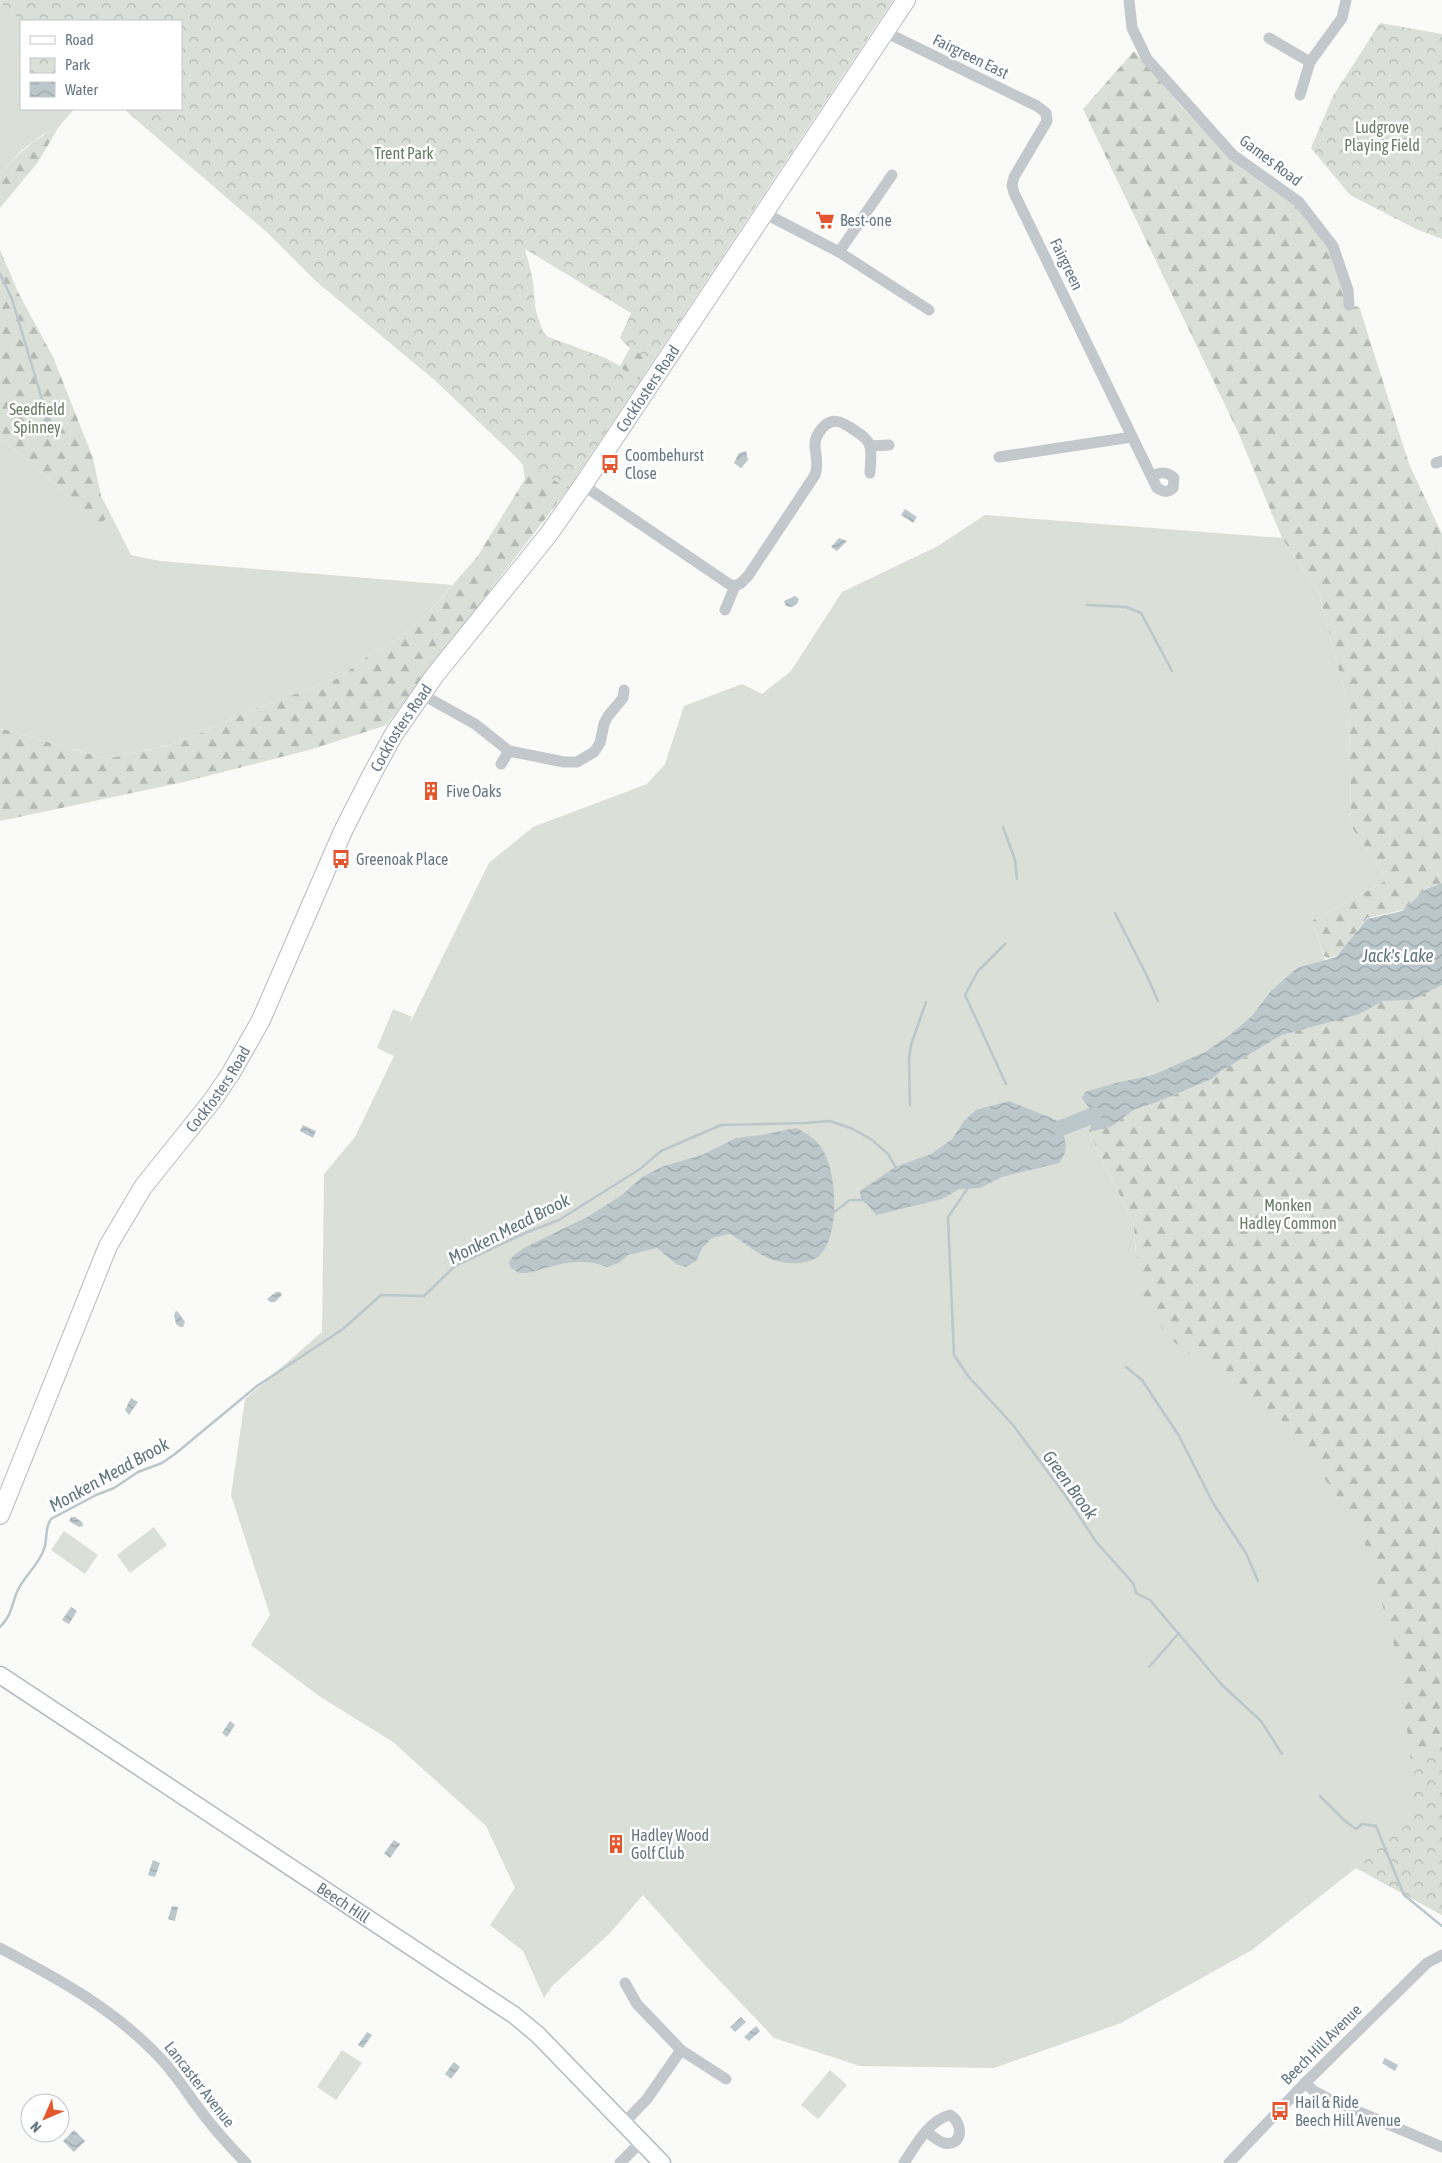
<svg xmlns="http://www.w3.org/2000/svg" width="1442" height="2163" font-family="'Asap Condensed',sans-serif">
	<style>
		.green { fill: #dadfd7 }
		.forest { fill: url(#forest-firs) }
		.park { fill: url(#park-crowns) }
		.water { fill: url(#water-waves) }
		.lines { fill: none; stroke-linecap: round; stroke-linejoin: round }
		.stream { stroke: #bbc7cb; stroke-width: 2.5 }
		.river { stroke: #bbc7cb; stroke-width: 16 }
		.secondary-casing { stroke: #b3babf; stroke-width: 19 }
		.primary-casing { stroke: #b5babe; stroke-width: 20 }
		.street { stroke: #c3c8cc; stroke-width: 11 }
		.secondary { stroke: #fff; stroke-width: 16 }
		.primary { stroke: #fff; stroke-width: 18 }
		.labels { text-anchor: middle; stroke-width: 5; stroke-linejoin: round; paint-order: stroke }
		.street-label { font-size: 16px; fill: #657683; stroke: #fff }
		.park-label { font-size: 16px; fill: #687a64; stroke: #fff }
		.poi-label { font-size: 16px; fill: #657683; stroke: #fff; text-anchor: start }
		.water-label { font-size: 18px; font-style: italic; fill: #60757c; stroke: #fff }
	</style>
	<defs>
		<pattern id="forest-firs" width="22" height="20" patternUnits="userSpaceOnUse" patternTransform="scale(1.25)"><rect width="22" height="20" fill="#dadfd7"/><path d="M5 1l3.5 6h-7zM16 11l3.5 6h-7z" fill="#b4b9b4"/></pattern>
		<pattern id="park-crowns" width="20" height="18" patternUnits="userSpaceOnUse" patternTransform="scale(1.25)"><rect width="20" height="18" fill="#dadfd7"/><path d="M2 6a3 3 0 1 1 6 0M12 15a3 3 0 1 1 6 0" fill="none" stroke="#b4b9b4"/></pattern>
		<pattern id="water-waves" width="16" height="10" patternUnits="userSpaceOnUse" patternTransform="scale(1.25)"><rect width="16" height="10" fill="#bbc7cb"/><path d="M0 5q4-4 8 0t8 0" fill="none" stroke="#9ca6aa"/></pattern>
	</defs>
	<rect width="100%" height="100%" fill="#fafaf8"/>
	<g class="green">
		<path d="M0,3L22,21L21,109H74L58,128L42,135L22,150L0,174Z"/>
		<path d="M0,437L70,497L98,524L111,515L131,555L160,561L452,585L428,613L398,639L369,655L339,678L244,713L181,742L107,759L0,728Z"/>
		<path d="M985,515L1282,538L1319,593L1349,709L1351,826L1387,880L1312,921L1325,960L1323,978L1233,1065L1157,1102L1135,1109L1089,1132L1133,1222L1136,1253L1442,1293L1413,1819L1356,1868L1252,1950L1121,2023L994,2068L860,2066L774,2038L703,1963L643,1895L609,1934L552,1986L544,1998L523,1951L490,1925L515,1888L486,1826L393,1742L319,1696L251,1645L270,1615L231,1495L245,1399L322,1332L324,1174L355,1137L394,1056L377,1048L393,1009L412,1017L409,1025L489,863L533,827L647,784L665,764L684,706L742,684L762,694L791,671L842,592L938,546Z"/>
		<path d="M154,1527L167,1545L130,1573L117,1555Z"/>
		<path d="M64,1531L98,1555L85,1574L51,1550Z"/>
		<path d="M342,2050L362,2063L336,2100L317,2087Z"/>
		<path d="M830,2070L847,2085L818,2119L801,2105Z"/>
	</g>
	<g class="forest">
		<path d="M0,0H540L466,115L532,278L535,308L542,330L548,337L605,358L620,366L630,348L620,338L893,0L568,489L387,725L309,750L184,782L0,821V728L107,759L181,742L244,713L339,678L369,655L398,639L428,613L477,557L525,479L523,465L513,454L437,382L316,281L269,234L124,109H181V21H22L0,3Z"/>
		<path d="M1134,51L1179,104L1230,158L1299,207L1330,247L1341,283L1345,308L1359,306L1409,464L1442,534V883L1427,888L1403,910L1367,918L1342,950L1336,956L1328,958L1324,956L1312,921L1387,880L1351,826L1349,709L1319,593L1282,538L1238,432L1083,109Z"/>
		<path d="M58,128L38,162L0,208V174C18,155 33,138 58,128Z"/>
		<path d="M0,250L18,292L53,357L93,458L101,496L111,515L98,525L70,497L0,437Z"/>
		<path d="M1442,985V1915L1356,1868L1413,1819L1412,1769L1398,1659L1360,1527L1279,1417L1174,1342L1142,1305L1133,1222L1089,1132L1111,1127L1135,1109L1157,1102L1212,1079L1221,1071L1282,1035L1359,1013L1383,1001L1409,1000Z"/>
	</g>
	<g class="park">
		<path d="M0,0H893L651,363L620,338L631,313L525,249C527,258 530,267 532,276C536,297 532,321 548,337L605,358L640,380L568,489L513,454L437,382L316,281L269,234L124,109H181V21H22L0,3Z"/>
		<path d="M1380,23L1442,34V239L1416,229L1350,195L1311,148L1333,96Z"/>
		<path d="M1442,1745V1915L1356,1868L1413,1819L1412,1769Z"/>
	</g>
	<g class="water">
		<path d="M746,451L748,460L741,468L734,463L739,453Z"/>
		<path d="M905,509L917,517L913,523L901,515Z"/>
		<path d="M839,538L847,541L837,551L831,547Z"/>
		<path d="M795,596L799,599L797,604L792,607L786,606L784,601Z"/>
		<path d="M1442,883V985L1412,1000L1383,1001L1359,1014L1282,1035L1221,1071L1212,1079L1157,1102L1135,1109L1111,1127L1089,1132L1094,1115L1082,1098L1085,1092L1116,1083L1153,1075L1205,1052L1231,1034L1252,1016L1271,991L1297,968L1336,957L1367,919L1402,911L1426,889Z"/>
		<path d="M1009,1101L1056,1120C1065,1135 1071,1149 1059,1163L1002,1177L980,1188L959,1189L942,1199L876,1215L868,1205L861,1200L860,1191L895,1167L931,1154L952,1139L964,1121L976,1110Z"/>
		<path d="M303,1125L316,1131L313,1138L300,1131Z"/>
		<path d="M796,1128C806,1133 813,1137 820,1146C837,1167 841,1234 820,1255C811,1263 799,1264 788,1263C761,1260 751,1246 730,1234L712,1238L702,1248L696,1261L686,1267L676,1264L657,1248L628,1255L619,1263L607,1267C578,1255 556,1266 527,1273H519L510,1267L509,1262L513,1256L524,1248L589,1216L622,1195L642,1177L664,1166L702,1155L736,1138L762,1135Z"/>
		<path d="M276,1292H280L282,1295L275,1302H270L267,1299Z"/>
		<path d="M176,1311L178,1312L185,1322L183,1327H180L176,1324L174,1315Z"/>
		<path d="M131,1398L138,1402L129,1415L125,1410Z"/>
		<path d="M71,1517H75L82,1522L83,1526L79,1527L69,1521Z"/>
		<path d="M71,1607L77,1611L69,1624L62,1620Z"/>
		<path d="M230,1721L235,1725L227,1737L222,1733Z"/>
		<path d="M394,1840L400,1844L390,1858L384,1853Z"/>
		<path d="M153,1860L160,1863L155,1877L148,1875Z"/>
		<path d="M172,1906L178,1907L175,1921L168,1919Z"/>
		<path d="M741,2017L746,2022L735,2032L730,2027Z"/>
		<path d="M756,2026L760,2031L749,2041L744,2037Z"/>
		<path d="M367,2032L372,2035L363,2048L358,2045Z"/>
		<path d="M1385,2058L1398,2065L1395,2071L1382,2063Z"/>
		<path d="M454,2062L460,2067L451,2079L445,2074Z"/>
		<path d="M74,2130L85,2141L74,2152L63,2141Z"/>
	</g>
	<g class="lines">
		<g class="stream">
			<path d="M0,274L12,299L53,436"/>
			<path d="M1087,605L1126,607L1141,613L1172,671"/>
			<path d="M1003,827L1015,860L1017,879"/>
			<path d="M1115,913L1147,976L1158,1001"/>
			<path d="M1005,944L978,971L965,995L1006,1084"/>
			<path d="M910,1105L909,1060L911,1045L926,1002"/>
			<path d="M968,1188L948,1217L954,1355L968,1376L1013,1425L1065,1495L1097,1543L1133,1583L1136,1593L1150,1600L1222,1685L1261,1721L1282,1754"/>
			<path d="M834,1212L850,1200H861"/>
			<path d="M1126,1367L1142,1380L1179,1436L1213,1503L1246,1553L1258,1581"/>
			<path d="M0,1627C12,1615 11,1606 17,1592C23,1577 39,1565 44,1549C48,1539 44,1528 51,1519L96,1495L114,1488L138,1472L162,1463L175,1454L257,1386L343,1329L381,1295L424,1296L455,1266L525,1233L559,1220L640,1169L661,1151L721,1125L804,1123L830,1121L853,1129L872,1140L888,1154L896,1168"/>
			<path d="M1149,1667L1179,1633"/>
			<path d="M1320,1796L1345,1821L1356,1829L1362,1824L1376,1826L1404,1895L1442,1926"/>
		</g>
		<path class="river" d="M1061,1128L1094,1115"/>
		<g class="secondary-casing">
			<g id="secondary">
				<path id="s1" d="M0,1675L514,2015L538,2035L662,2163"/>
			</g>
		</g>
		<g class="primary-casing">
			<g id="primary">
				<path id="s2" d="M0,1515L108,1246L143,1187L212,1101L231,1073L261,1020L343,831L371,776L394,734L435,675L548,535L583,485L906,0"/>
			</g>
		</g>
		<g class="street">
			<path d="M1129,0L1132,28L1147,59L1233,155L1299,202L1333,246L1348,290L1349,305"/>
			<path d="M885,32L1037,106L1046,113L1047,121L1014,177L1012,185L1014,193L1157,488C1164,492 1167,493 1173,488L1174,478C1167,471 1160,472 1152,476"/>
			<path d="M1269,38L1310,62"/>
			<path d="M1300,95L1310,62L1342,18L1346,0"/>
			<path d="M764,213L839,252L929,310"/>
			<path d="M839,252L892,175"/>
			<path d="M870,446L889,445"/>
			<path d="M999,457L1132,437"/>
			<path d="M1436,463L1442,461"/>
			<path d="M583,485L729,584L735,586"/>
			<path d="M725,610L735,586L741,583L748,576L815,475C821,459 810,447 818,434C830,414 842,421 857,432C862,435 868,440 870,446C872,454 870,465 870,473"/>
			<path d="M421,694L475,724L509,751L564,762H577L594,752L600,743L604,724L608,716L623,698L624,690"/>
			<path d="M501,764L509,751"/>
			<path d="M0,1948C59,1979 116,2010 162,2060C174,2073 184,2088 194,2102C210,2124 227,2144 246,2163"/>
			<path d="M681,2050L726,2079"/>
			<path d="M1305,2083L1314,2091L1331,2100L1442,2147"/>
			<path d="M623,2124L647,2099L681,2050L637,2004L625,1983"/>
			<path d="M620,2163L641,2142"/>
			<path d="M904,2163C915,2146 929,2120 950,2115C964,2123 963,2147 944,2143C938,2141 932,2136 927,2132"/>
			<path d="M1229,2163L1305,2083L1427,1963L1442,1955"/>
		</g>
		<use href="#secondary" class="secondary"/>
		<use href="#primary" class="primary"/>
	</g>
	<defs>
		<g id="supermarket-bare" transform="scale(1.5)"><path d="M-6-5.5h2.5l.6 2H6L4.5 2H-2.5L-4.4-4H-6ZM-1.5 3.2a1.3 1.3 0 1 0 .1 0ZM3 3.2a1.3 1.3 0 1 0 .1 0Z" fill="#e4572e" stroke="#fff" stroke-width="2.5" paint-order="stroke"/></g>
		<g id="bus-bare" transform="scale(1.5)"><path d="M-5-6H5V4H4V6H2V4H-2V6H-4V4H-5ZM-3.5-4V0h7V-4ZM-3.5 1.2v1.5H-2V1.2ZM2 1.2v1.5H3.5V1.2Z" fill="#e4572e" stroke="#fff" stroke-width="2.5" paint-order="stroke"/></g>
		<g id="building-bare" transform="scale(1.5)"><path d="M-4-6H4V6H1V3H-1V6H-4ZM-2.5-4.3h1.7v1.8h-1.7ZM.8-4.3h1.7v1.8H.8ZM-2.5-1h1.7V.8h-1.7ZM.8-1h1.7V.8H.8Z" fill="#e4572e" stroke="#fff" stroke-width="2.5" paint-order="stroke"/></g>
	</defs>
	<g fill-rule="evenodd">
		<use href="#supermarket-bare" x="825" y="220"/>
		<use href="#bus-bare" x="610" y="464"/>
		<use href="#building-bare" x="431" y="791"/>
		<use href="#bus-bare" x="341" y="859"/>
		<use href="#building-bare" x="616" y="1844"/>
		<use href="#bus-bare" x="1280" y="2111"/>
	</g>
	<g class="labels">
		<g class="street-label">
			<text transform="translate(971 56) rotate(26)" y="6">Fairgreen East</text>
			<text transform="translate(1271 160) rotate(37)" y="6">Games Road</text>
			<text transform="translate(1067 264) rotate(64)" y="6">Fairgreen</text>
			<text dy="6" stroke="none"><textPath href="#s2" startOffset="1308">Cockfosters Road</textPath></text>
			<text dy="6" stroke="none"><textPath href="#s2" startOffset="888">Cockfosters Road</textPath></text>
			<text dy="6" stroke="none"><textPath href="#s2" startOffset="482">Cockfosters Road</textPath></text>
			<text dy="6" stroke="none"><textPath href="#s1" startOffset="412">Beech Hill</textPath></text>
			<text transform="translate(1321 2044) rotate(-45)" y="6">Beech Hill Avenue</text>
			<text transform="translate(200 2084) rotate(52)" y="6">Lancaster Avenue</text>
		</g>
		<g class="park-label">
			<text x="1382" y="133">Ludgrove<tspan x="1382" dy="18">Playing Field</tspan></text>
			<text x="404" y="159">Trent Park</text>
			<text x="37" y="415">Seedfield<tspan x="37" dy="18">Spinney</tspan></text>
			<text x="1288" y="1211">Monken<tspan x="1288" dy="18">Hadley Common</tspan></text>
		</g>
		<g class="poi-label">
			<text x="840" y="226">Best-one</text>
			<text x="625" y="461">Coombehurst<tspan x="625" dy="18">Close</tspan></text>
			<text x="446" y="797">Five Oaks</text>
			<text x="356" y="865">Greenoak Place</text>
			<text x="631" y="1841">Hadley Wood<tspan x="631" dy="18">Golf Club</tspan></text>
			<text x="1295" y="2108">Hail &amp; Ride<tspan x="1295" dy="18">Beech Hill Avenue</tspan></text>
		</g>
		<g class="water-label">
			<text x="1398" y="962">Jack's Lake</text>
			<text transform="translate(509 1229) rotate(-27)" y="6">Monken Mead Brook</text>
			<text transform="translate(109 1475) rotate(-29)" y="6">Monken Mead Brook</text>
			<text transform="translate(1070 1485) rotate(54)" y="6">Green Brook</text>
		</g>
	</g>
	<rect x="20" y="20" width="162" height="90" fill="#ffffff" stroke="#c1c8cd"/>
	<rect x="30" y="36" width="25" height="8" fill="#ffffff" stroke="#c1c8cd"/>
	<text x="65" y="45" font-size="15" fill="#657683">Road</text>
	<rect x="30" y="58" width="25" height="15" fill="url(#park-crowns)" stroke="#c1c8cd"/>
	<text x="65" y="70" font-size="15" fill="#657683">Park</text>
	<rect x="30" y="82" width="25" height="15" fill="url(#water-waves)" stroke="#c1c8cd"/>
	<text x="65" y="95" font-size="15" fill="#657683">Water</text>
	<g transform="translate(45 2118) rotate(225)"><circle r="24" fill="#ffffff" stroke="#c1c8cd"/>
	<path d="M0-4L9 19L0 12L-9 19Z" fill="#e4572e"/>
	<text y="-8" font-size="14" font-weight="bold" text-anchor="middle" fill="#657683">N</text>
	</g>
</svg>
